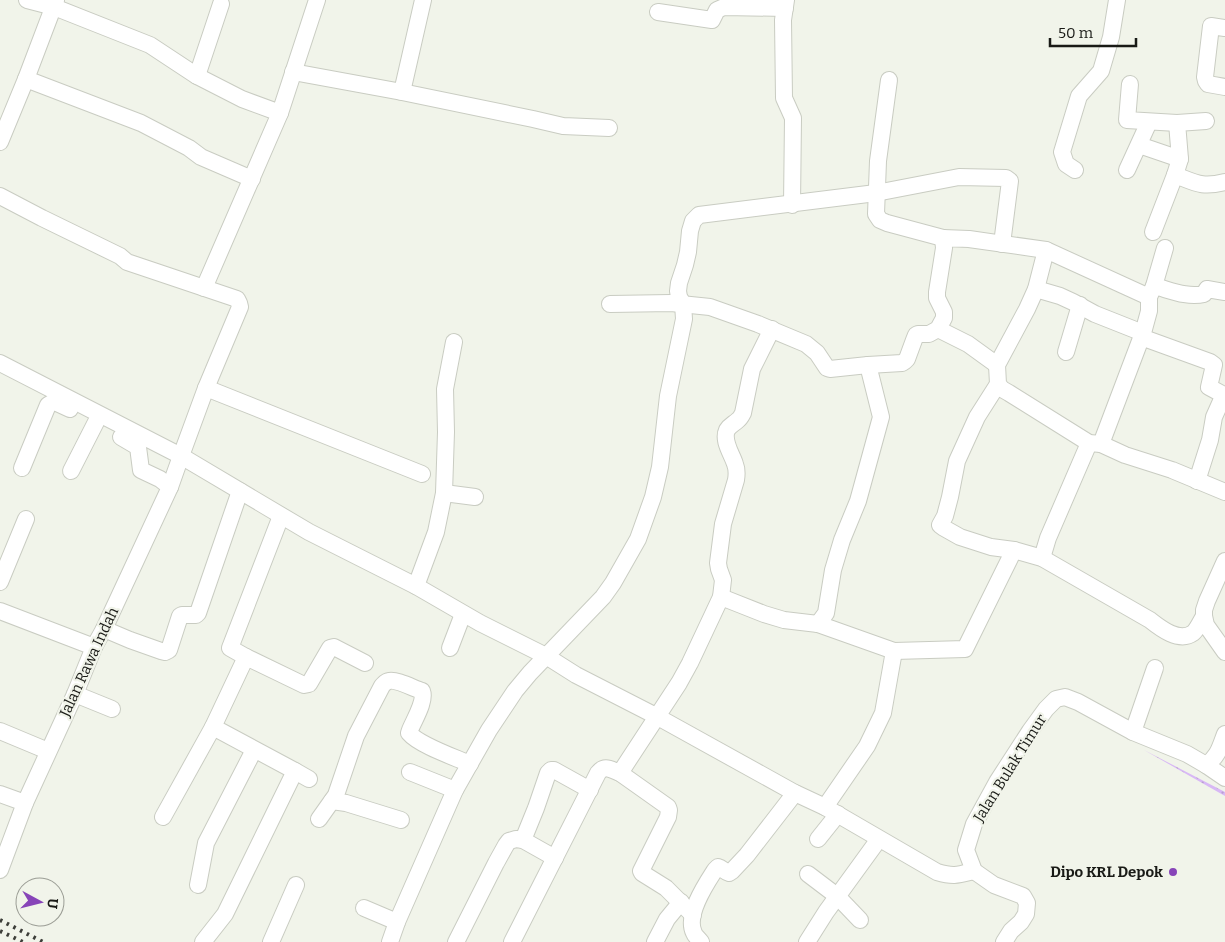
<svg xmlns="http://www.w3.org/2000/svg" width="1225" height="942" font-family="Bitter,serif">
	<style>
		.grass { fill: url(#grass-dots) }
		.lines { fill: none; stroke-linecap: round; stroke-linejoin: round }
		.minor-casing { stroke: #c9ccc2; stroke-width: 18 }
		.minor { stroke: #fff; stroke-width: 16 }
		.rail { stroke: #3d3e39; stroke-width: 4; stroke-dasharray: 2.5 5; stroke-linecap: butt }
		.poi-dot { fill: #8744b8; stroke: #f1f4ea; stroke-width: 2 }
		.labels { text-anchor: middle; stroke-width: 4.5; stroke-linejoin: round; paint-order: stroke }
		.street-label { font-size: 15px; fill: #191a16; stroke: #f1f4ea }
		.poi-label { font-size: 15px; font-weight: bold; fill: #191a16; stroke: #f1f4ea; text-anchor: end }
	</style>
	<defs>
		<pattern id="grass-dots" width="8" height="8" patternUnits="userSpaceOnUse" patternTransform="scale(1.25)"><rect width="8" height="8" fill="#d8b8f5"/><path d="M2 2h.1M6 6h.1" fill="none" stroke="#b99ed1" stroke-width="1.8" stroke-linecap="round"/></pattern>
	</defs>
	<rect width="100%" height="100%" fill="#f1f4ea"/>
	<path class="grass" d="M1144,750L1225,792V796Z"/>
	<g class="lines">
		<g class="minor-casing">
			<g id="minor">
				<path d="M27,0L54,7L150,45L197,76L242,99L280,113"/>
				<path d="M786,0L783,20L784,98L793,118L792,205"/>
				<path d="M658,12L712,20L717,10L724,7L785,8"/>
				<path d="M1225,28L1211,26L1205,77L1206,81L1208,84L1225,87"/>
				<path d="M293,72L402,92L423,0"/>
				<path d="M197,76L221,4"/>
				<path d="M26,79L141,123L189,148L201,157L252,179"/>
				<path d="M889,80L878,161L876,214L880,220L887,223L943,238"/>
				<path d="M1130,84L1127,120L1177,123"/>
				<path d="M402,92L533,119L563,126L609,128"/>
				<path d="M1206,121L1177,123L1180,159L1175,175C1196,183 1202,188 1225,182"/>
				<path d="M0,142L26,79L56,0"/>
				<path d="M1139,145L1180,159"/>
				<path d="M1075,170L1066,164L1062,152L1079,96L1101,71L1111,37L1117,0"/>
				<path d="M1127,170L1149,122"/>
				<path d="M0,196L42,218L120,256L127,262L237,299L239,303L240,307L206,388L181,456L170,487L104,629L94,647L75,694L25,803L0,870"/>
				<path d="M1153,232L1175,175"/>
				<path d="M1154,286C1170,290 1187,298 1204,294L1207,289L1225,292"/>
				<path d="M204,288L280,113L317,0"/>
				<path d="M1036,289L1060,296L1073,302L1095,314L1143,333"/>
				<path d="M1149,297L1046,250L1036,289L1027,309L997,365L998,384L1002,389L1009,393L1089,443L1101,444L1125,455L1172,470L1225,492"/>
				<path d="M610,304L671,303L710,307L758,324L806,344L817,353L827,368L830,369L868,365L902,363L905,361L907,359L914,340L916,335L918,334H929L938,329L944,318V312L937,298V292L944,248L943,238L969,239L1046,250"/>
				<path d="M938,329L968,344L997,365"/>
				<path d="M1141,337L1210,362L1214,365L1209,387L1222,394V399L1214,417L1210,440L1197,481"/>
				<path d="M1066,352L1080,305"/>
				<path d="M0,363L181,456L309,532L416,586L480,623L546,656L576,675L656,716L795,793L825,807L937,872C954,877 958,875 974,871"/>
				<path d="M998,384L977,417L957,461L950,497L945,516L940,525L944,528L960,537L991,547L1014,550L1042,558L1150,620C1160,628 1179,643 1193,633C1197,630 1201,621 1204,616"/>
				<path d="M206,388L422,474"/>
				<path d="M121,437L138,447L141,470L160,479L170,487"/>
				<path d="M1101,444L1143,333L1149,311V297L1154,286L1165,248"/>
				<path d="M22,468L48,405L53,402L57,403L70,409"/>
				<path d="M71,471L96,422"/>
				<path d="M444,493L475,497"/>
				<path d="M281,516L230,648L246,657L304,685L309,684L330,648L334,647L365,663"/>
				<path d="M1042,558L1048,538L1089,443"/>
				<path d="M1225,561L1207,601L1204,610V616L1206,625L1225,652"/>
				<path d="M0,582L26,519"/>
				<path d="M416,586L436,532L444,493L446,432L445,389L454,342"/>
				<path d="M721,597L764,614L784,620L818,624L894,651L965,649L1014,550"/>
				<path d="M0,611L94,647"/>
				<path d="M818,624L826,613L833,570L842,540L858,501L881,417L868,365"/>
				<path d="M104,629L130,640L161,651L165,652L169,650L180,616L182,615H196L198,613L240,491"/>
				<path d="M450,648L463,614"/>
				<path d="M75,694L112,709"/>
				<path d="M0,731L48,751"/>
				<path d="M1133,732L1155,668"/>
				<path d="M1206,765L1225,778"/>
				<path d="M295,771L309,779"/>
				<path d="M410,772L455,790"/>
				<path d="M620,773L668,807L669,810L668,817L641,871L642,873L666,888L693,915"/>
				<path d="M0,794L25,803"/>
				<path d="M332,801L346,803L401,820"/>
				<path d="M825,807L867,746L883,713L894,651"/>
				<path d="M163,817L213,727"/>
				<path d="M319,819L336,795L356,736L382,686C384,684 386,681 389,681C396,679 415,689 422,691C426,701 414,720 410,730L409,733C419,745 454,757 470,764"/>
				<path d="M818,839L838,814"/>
				<path d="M523,840L536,808L548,773L551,770H554L590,790"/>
				<path d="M808,874L837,896L860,920"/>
				<path d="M198,885L206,843L254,750"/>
				<path d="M364,908L397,922"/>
				<path d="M203,942L225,914L295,771L213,727L246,657"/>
				<path d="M271,942L296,885"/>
				<path d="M390,942L397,922L455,790L489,730L515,691L530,673L603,597L613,583L638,539L653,497L660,467L668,396L684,319L683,304L679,297L678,291L679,283L685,265L688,252L690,231L693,221L699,215L876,193L959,177L1006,178L1010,181L1002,244"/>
				<path d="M456,942L496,863L506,845L509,841L516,839L523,840L555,858"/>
				<path d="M512,942L598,773C605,764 611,770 620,773L679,683L690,663L721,597L723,580L719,569L718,563L723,524L736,480C737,474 737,469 735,464C732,454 722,441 727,430C730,425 734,424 738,420C740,419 742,415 743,413L752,369L772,329"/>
				<path d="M655,942L667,919L681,902"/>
				<path d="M701,942C699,939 695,936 694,933C685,915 706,884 715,870L718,867C722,868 725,872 729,873L732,871L747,855L795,793"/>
				<path d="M807,942L826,912L879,839"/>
				<path d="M1004,942L1011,931L1021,922L1026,914L1027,903L1023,896L994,885L974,871L966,850L974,824L997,782L1030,731L1046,709L1056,699L1065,697L1078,702L1133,732L1187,754L1206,765C1218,757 1220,747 1225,734"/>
			</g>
		</g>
		<use href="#minor" class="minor"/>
		<g class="rail">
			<path d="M0,920L43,942"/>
			<path d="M0,931L23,942"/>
		</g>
	</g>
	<circle class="poi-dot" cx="1173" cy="872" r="5"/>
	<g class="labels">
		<g class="street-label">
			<text transform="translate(89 662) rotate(-65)" y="5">Jalan Rawa Indah</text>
			<text transform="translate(1010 768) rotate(-58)" y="5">Jalan Bulak Timur</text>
		</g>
		<g class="poi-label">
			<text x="1163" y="877">Dipo KRL Depok</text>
		</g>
	</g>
	<g transform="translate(40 902) rotate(97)"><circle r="24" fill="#f1f4ea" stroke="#9b9d95"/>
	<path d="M0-4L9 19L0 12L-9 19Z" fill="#8744b8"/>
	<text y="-8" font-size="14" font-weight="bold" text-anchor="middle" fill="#191a16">U</text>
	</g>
	<path d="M1050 38v8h86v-8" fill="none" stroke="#191a16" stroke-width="2.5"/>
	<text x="1058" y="38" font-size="15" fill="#191a16" stroke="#f1f4ea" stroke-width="4" paint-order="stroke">50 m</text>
</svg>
